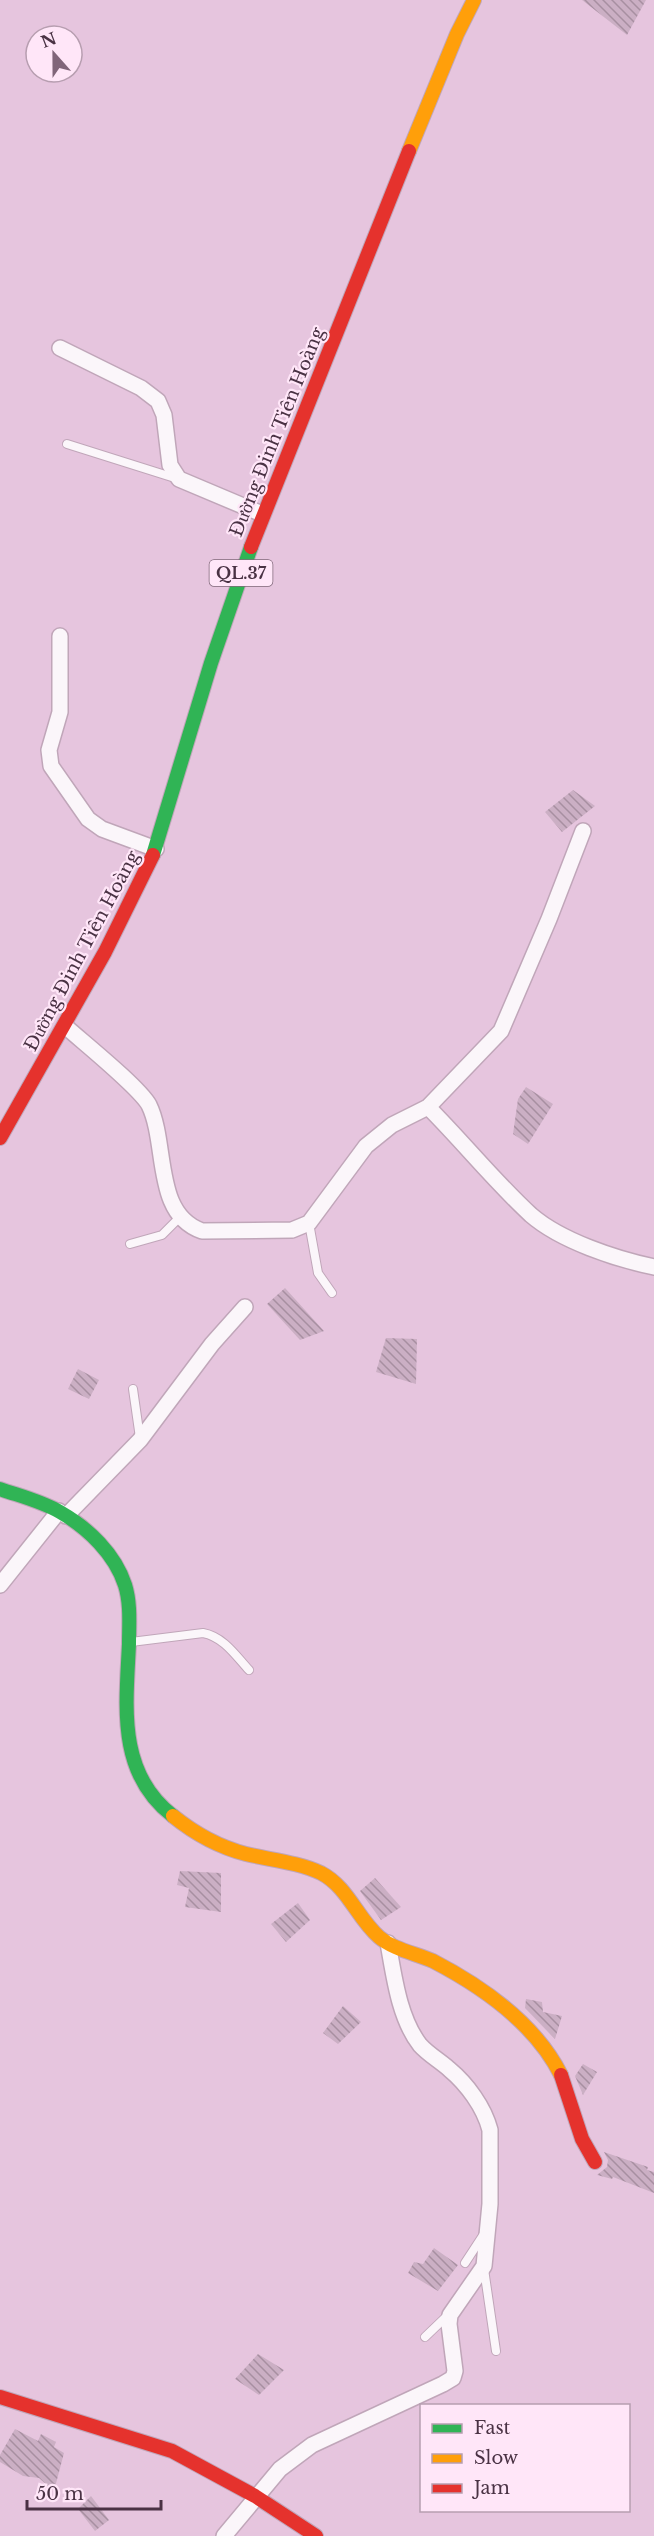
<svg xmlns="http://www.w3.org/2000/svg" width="654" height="2536" font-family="'Libre Baskerville',serif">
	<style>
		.building { fill: url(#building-back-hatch) }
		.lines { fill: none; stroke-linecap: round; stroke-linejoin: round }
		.lane-casing { stroke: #c0a6b9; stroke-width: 10 }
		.street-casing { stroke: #c0a6b9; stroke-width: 18 }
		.fast-casing { stroke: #c0a6b9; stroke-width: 16 }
		.slow-casing { stroke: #c0a6b9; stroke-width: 16 }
		.jam-casing { stroke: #c0a6b9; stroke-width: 16 }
		.lane { stroke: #fbf6fa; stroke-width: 8 }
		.street { stroke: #fbf6fa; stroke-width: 15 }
		.fast { stroke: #30b455; stroke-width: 14 }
		.slow { stroke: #ff9f0a; stroke-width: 14 }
		.jam { stroke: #e5322d; stroke-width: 14 }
		.labels { text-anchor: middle; stroke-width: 4.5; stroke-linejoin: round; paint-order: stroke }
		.shield { fill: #ffe6f8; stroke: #80687a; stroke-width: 1.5 }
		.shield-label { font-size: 16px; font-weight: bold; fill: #4a3244 }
		.street-label { font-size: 18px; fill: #4a3244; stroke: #ffe6f8 }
	</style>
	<defs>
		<pattern id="building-back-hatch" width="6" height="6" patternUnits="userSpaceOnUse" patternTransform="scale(1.5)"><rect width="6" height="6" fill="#cbafc4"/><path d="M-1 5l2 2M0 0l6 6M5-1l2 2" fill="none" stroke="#a78fa1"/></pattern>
	</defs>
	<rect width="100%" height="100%" fill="#e6c5de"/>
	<g class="building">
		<path d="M582,0H646L627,35Z"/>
		<path d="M573,790L595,806L562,832L545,812Z"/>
		<path d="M526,1087L553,1104L528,1144L513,1134L518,1099Z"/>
		<path d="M285,1288L324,1331L300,1340L267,1304Z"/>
		<path d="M386,1338L417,1339L416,1384L376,1372Z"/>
		<path d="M78,1369L99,1380L89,1399L68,1389Z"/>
		<path d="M180,1871L221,1873V1912L185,1907L189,1888L177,1885Z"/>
		<path d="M375,1878L401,1907L381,1920L360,1891Z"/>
		<path d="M298,1903L310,1920L286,1942L271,1924Z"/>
		<path d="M526,1999L542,2002L543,2012L562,2016L555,2039L525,2008Z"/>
		<path d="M343,2006L361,2022L338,2044L323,2033Z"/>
		<path d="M583,2064L597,2072L583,2095L575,2076Z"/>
		<path d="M604,2152L648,2167L647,2170L654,2172V2193L613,2177L612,2179L597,2175L607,2167L608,2160Z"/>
		<path d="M434,2248L458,2265L438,2291L408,2273L414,2262L423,2264Z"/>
		<path d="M258,2354L284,2370L259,2395L235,2379Z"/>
		<path d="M15,2429L38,2441L41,2434L56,2442L54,2447L64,2453L54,2491L39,2478L23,2476L0,2462V2455Z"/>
		<path d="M91,2496L109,2520L95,2531L78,2509Z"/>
	</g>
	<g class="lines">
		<g class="lane-casing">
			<g id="lane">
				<path d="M67,444L178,479"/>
				<path d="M309,1223L318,1273L332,1293"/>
				<path d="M130,1244L162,1235L180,1217"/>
				<path d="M133,1389L140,1438"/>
				<path d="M131,1642L203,1633C224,1637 236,1656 249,1670"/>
				<path d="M465,2263L484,2234"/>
				<path d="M484,2269L496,2351"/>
				<path d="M425,2337L448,2315"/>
			</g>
		</g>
		<g class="street-casing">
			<g id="street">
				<path d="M60,348L141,388L158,401L164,415L170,465L179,479L262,514"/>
				<path d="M60,636V712L49,750L51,766L88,819L102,829L156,849"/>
				<path d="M65,1026C84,1043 139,1087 149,1105C168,1144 153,1214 202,1231L292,1230L309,1223L366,1146L392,1125L428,1107L501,1031L549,919L583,831"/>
				<path d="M428,1107C463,1142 495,1182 531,1215C561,1241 616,1259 654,1267"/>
				<path d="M66,1516L140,1440L212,1344L245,1307"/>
				<path d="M0,1585L59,1511"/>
				<path d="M224,2536L280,2469L312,2445L443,2384L453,2378L455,2371L449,2324L450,2315L484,2266L490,2204V2130C484,2107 467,2084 449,2069C440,2061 428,2054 420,2045C399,2018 394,1976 388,1943"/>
			</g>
		</g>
		<g class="fast-casing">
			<g id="fast">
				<path d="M153,855L211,663L251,547"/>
				<path d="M0,1489C20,1496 41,1501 60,1512C88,1528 115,1554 125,1585C131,1604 129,1625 129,1644C126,1707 117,1773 173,1816"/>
			</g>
		</g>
		<g class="slow-casing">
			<g id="slow">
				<path d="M409,151L457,34L474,0"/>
				<path d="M173,1816C194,1833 219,1847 246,1854C271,1860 297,1862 321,1873C348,1887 357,1918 379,1937C394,1950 415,1953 433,1961C483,1987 535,2023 561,2075"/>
			</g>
		</g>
		<g class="jam-casing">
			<g id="jam">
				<path d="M251,547L409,151"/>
				<path d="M0,1138L105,952L153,855"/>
				<path d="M561,2075L582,2139L595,2162"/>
				<path d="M0,2397L172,2451L255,2496L316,2536"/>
			</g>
		</g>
		<use href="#lane" class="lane"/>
		<use href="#street" class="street"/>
		<use href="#fast" class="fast"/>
		<use href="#slow" class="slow"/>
		<use href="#jam" class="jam"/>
	</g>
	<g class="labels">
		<rect class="shield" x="209.5" y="560" width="63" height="26" rx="4.5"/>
		<g class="shield-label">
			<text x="241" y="579">QL.37</text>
		</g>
		<g class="street-label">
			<text transform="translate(277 432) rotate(-68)" y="6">Đường Đinh Tiên Hoàng</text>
			<text transform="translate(82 951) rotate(-62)" y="6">Đường Đinh Tiên Hoàng</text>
		</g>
	</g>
	<rect x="420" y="2404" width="210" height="108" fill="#ffe6f8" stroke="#b79eb0" stroke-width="1.5"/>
	<rect x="432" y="2424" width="30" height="9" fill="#30b455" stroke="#b79eb0" stroke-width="1.5"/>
	<text x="474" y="2434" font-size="18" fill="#4a3244">Fast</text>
	<rect x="432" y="2454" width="30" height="9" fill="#ff9f0a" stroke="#b79eb0" stroke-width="1.5"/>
	<text x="474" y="2464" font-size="18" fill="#4a3244">Slow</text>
	<rect x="432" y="2484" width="30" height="9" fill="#e5322d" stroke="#b79eb0" stroke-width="1.5"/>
	<text x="474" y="2494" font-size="18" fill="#4a3244">Jam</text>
	<g transform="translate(54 54) rotate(339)"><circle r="28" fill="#ffe6f8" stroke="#b79eb0" stroke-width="1.5"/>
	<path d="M0-4.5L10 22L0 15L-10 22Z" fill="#81657a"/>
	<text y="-9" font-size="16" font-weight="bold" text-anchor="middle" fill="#4a3244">N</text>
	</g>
	<path d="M27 2500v9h134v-9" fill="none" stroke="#4a3244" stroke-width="3"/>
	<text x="36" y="2500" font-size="18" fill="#4a3244" stroke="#ffe6f8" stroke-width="4.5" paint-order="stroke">50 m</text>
</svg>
